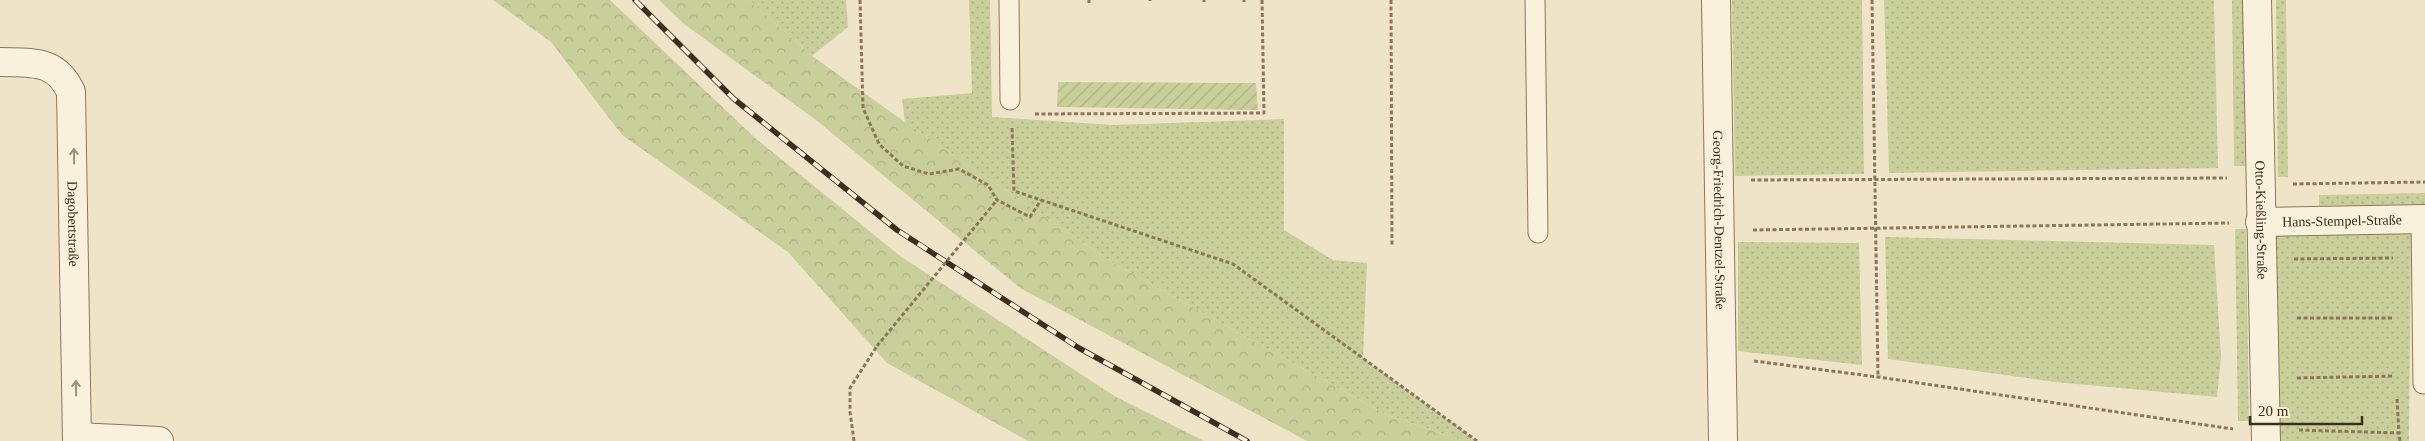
<svg xmlns="http://www.w3.org/2000/svg" width="2425" height="441" font-family="Georgia,serif">
	<style>
		.grass { fill: url(#grass-dots) }
		.forest { fill: url(#forest-crowns) }
		.garden { fill: url(#garden-furrows) }
		.lines { fill: none; stroke-linecap: round; stroke-linejoin: round }
		.lane-casing { stroke: #8d765c; stroke-width: 21 }
		.street-casing { stroke: #8d765c; stroke-width: 30 }
		.path { stroke: #8d765c; stroke-width: 3; stroke-dasharray: 4 2.5; stroke-linecap: butt }
		.lane { stroke: #faf1dc; stroke-width: 19 }
		.street { stroke: #faf1dc; stroke-width: 28 }
		.rail-casing { stroke: #3d2e20; stroke-width: 5.5 }
		.rail { stroke: #f7eed8; stroke-width: 4; stroke-dasharray: 11; stroke-linecap: butt }
		.path-bridge { stroke: #8d765c; stroke-width: 3; stroke-dasharray: 4 2.5; stroke-linecap: butt }
		.oneway { stroke: #9c907e }
		.labels { text-anchor: middle; stroke-width: 5; stroke-linejoin: round; paint-order: stroke }
		.street-label { font-size: 14px; fill: #3d2e20; stroke: #f7eed8 }
	</style>
	<defs>
		<pattern id="grass-dots" width="8" height="8" patternUnits="userSpaceOnUse" patternTransform="scale(1.25)"><rect width="8" height="8" fill="#c9cf9b"/><path d="M2 2h.1M6 6h.1" fill="none" stroke="#aeb285" stroke-width="1.8" stroke-linecap="round"/></pattern>
		<pattern id="forest-crowns" width="20" height="18" patternUnits="userSpaceOnUse" patternTransform="scale(1.25)"><rect width="20" height="18" fill="#c9cf9b"/><path d="M2 6a3 3 0 1 1 6 0M12 15a3 3 0 1 1 6 0" fill="none" stroke="#aeb285"/></pattern>
		<pattern id="garden-furrows" width="10" height="10" patternUnits="userSpaceOnUse" patternTransform="scale(1.25)"><rect width="10" height="10" fill="#c9cf9b"/><path d="M-1 1l2-2M0 10L10 0M9 11l2-2" fill="none" stroke="#aeb285"/></pattern>
	</defs>
	<rect width="100%" height="100%" fill="#f0e4c8"/>
	<g class="grass">
		<path d="M749,0H846L848,27L812,56Z"/>
		<path d="M969,0H990L992,117L1113,125L1284,119V230L1333,260L1367,263L1363,358L1477,441H1463L1385,414L1113,263L905,122L902,99L972,93Z"/>
		<path d="M1732,0H1862L1864,174L1735,176Z"/>
		<path d="M1884,0H2214L2218,168L1889,173Z"/>
		<path d="M2232,0H2243L2245,166H2234Z"/>
		<path d="M2276,0H2286L2288,177H2278Z"/>
		<path d="M2425,193V204L2319,206V195Z"/>
		<path d="M2235,229H2246L2249,421H2238Z"/>
		<path d="M2275,232H2411L2409,441H2280Z"/>
		<path d="M1885,237L2214,245L2221,357L2217,397L2055,382L1888,359Z"/>
		<path d="M1738,242L1859,243L1862,365L1738,351Z"/>
	</g>
	<g class="forest">
		<path d="M493,0H610L754,137L900,256L1116,397L1204,441H1028L887,363L788,252L622,135L551,42Z"/>
		<path d="M659,0H749L812,56L905,122L1113,263L1385,414L1463,441H1307L1020,288L816,120L684,24Z"/>
	</g>
	<path class="garden" d="M1058,82L1256,83L1258,110L1057,107Z"/>
	<g class="lines">
		<g class="lane-casing">
			<g id="lane">
				<path d="M1009,0L1010,100"/>
				<path d="M1535,0L1538,233"/>
				<path d="M2421,220L2423,384"/>
			</g>
		</g>
		<g class="street-casing">
			<g id="street">
				<path id="s1" d="M1716,0L1723,441"/>
				<path id="s2" d="M2257,0L2266,441"/>
				<path id="s3" d="M0,62C32,63 56,59 71,92L77,441"/>
				<path id="s4" d="M2260,222L2425,219"/>
				<path d="M77,437L159,441"/>
			</g>
		</g>
		<g class="path">
			<path d="M860,0L863,108L879,144L903,166L929,174L959,169L988,185L997,200L1030,217L1041,200"/>
			<path d="M1089,0V3"/>
			<path d="M1150,0V1"/>
			<path d="M1204,0V2"/>
			<path d="M1244,0V2"/>
			<path d="M1391,0L1392,247"/>
			<path d="M1872,0L1878,377"/>
			<path d="M1035,114L1264,113L1262,0"/>
			<path d="M1012,128L1014,191L1233,264L1477,441"/>
			<path d="M1751,180L2227,178"/>
			<path d="M2293,184L2425,182"/>
			<path d="M1753,230L2229,223"/>
			<path d="M2294,259L2393,258"/>
			<path d="M2297,318H2393"/>
			<path d="M1754,361L1878,377L2233,429"/>
			<path d="M2297,378L2393,376"/>
			<path d="M2397,399L2399,433"/>
			<path d="M2299,430L2399,433L2400,441"/>
			<path d="M854,441L850,412V388L877,346"/>
		</g>
		<use href="#lane" class="lane"/>
		<use href="#street" class="street"/>
		<g class="rail-casing">
			<path id="rail" d="M635,0L734,99L897,230L1079,348L1247,441"/>
		</g>
		<use href="#rail" class="rail"/>
		<path class="path-bridge" d="M877,346L997,200"/>
	</g>
	<defs><path id="oneway-shaft" d="M-6 0H5M1.5-3L5.5 0L1.5 3" fill="none" stroke-width="1.6" stroke-linecap="round" stroke-linejoin="round" transform="scale(1.25)"/></defs>
	<g class="oneway">
		<use href="#oneway-shaft" transform="translate(74 156) rotate(-91)"/>
		<use href="#oneway-shaft" transform="translate(76 388) rotate(-91)"/>
	</g>
	<g class="labels">
		<g class="street-label">
			<text dy="5" stroke="none"><textPath href="#s1" startOffset="220">Georg-Friedrich-Dentzel-Straße</textPath></text>
			<text dy="5" stroke="none"><textPath href="#s2" startOffset="220">Otto-Kießling-Straße</textPath></text>
			<text dy="5" stroke="none"><textPath href="#s4" startOffset="82">Hans-Stempel-Straße</textPath></text>
			<text dy="5" stroke="none"><textPath href="#s3" startOffset="215">Dagobertstraße</textPath></text>
		</g>
	</g>
	<path d="M2250 416v8h112v-8" fill="none" stroke="#3d2e20" stroke-width="2.5"/>
	<text x="2258" y="416" font-size="15" fill="#3d2e20" stroke="#f7eed8" stroke-width="4" paint-order="stroke">20 m</text>
</svg>
